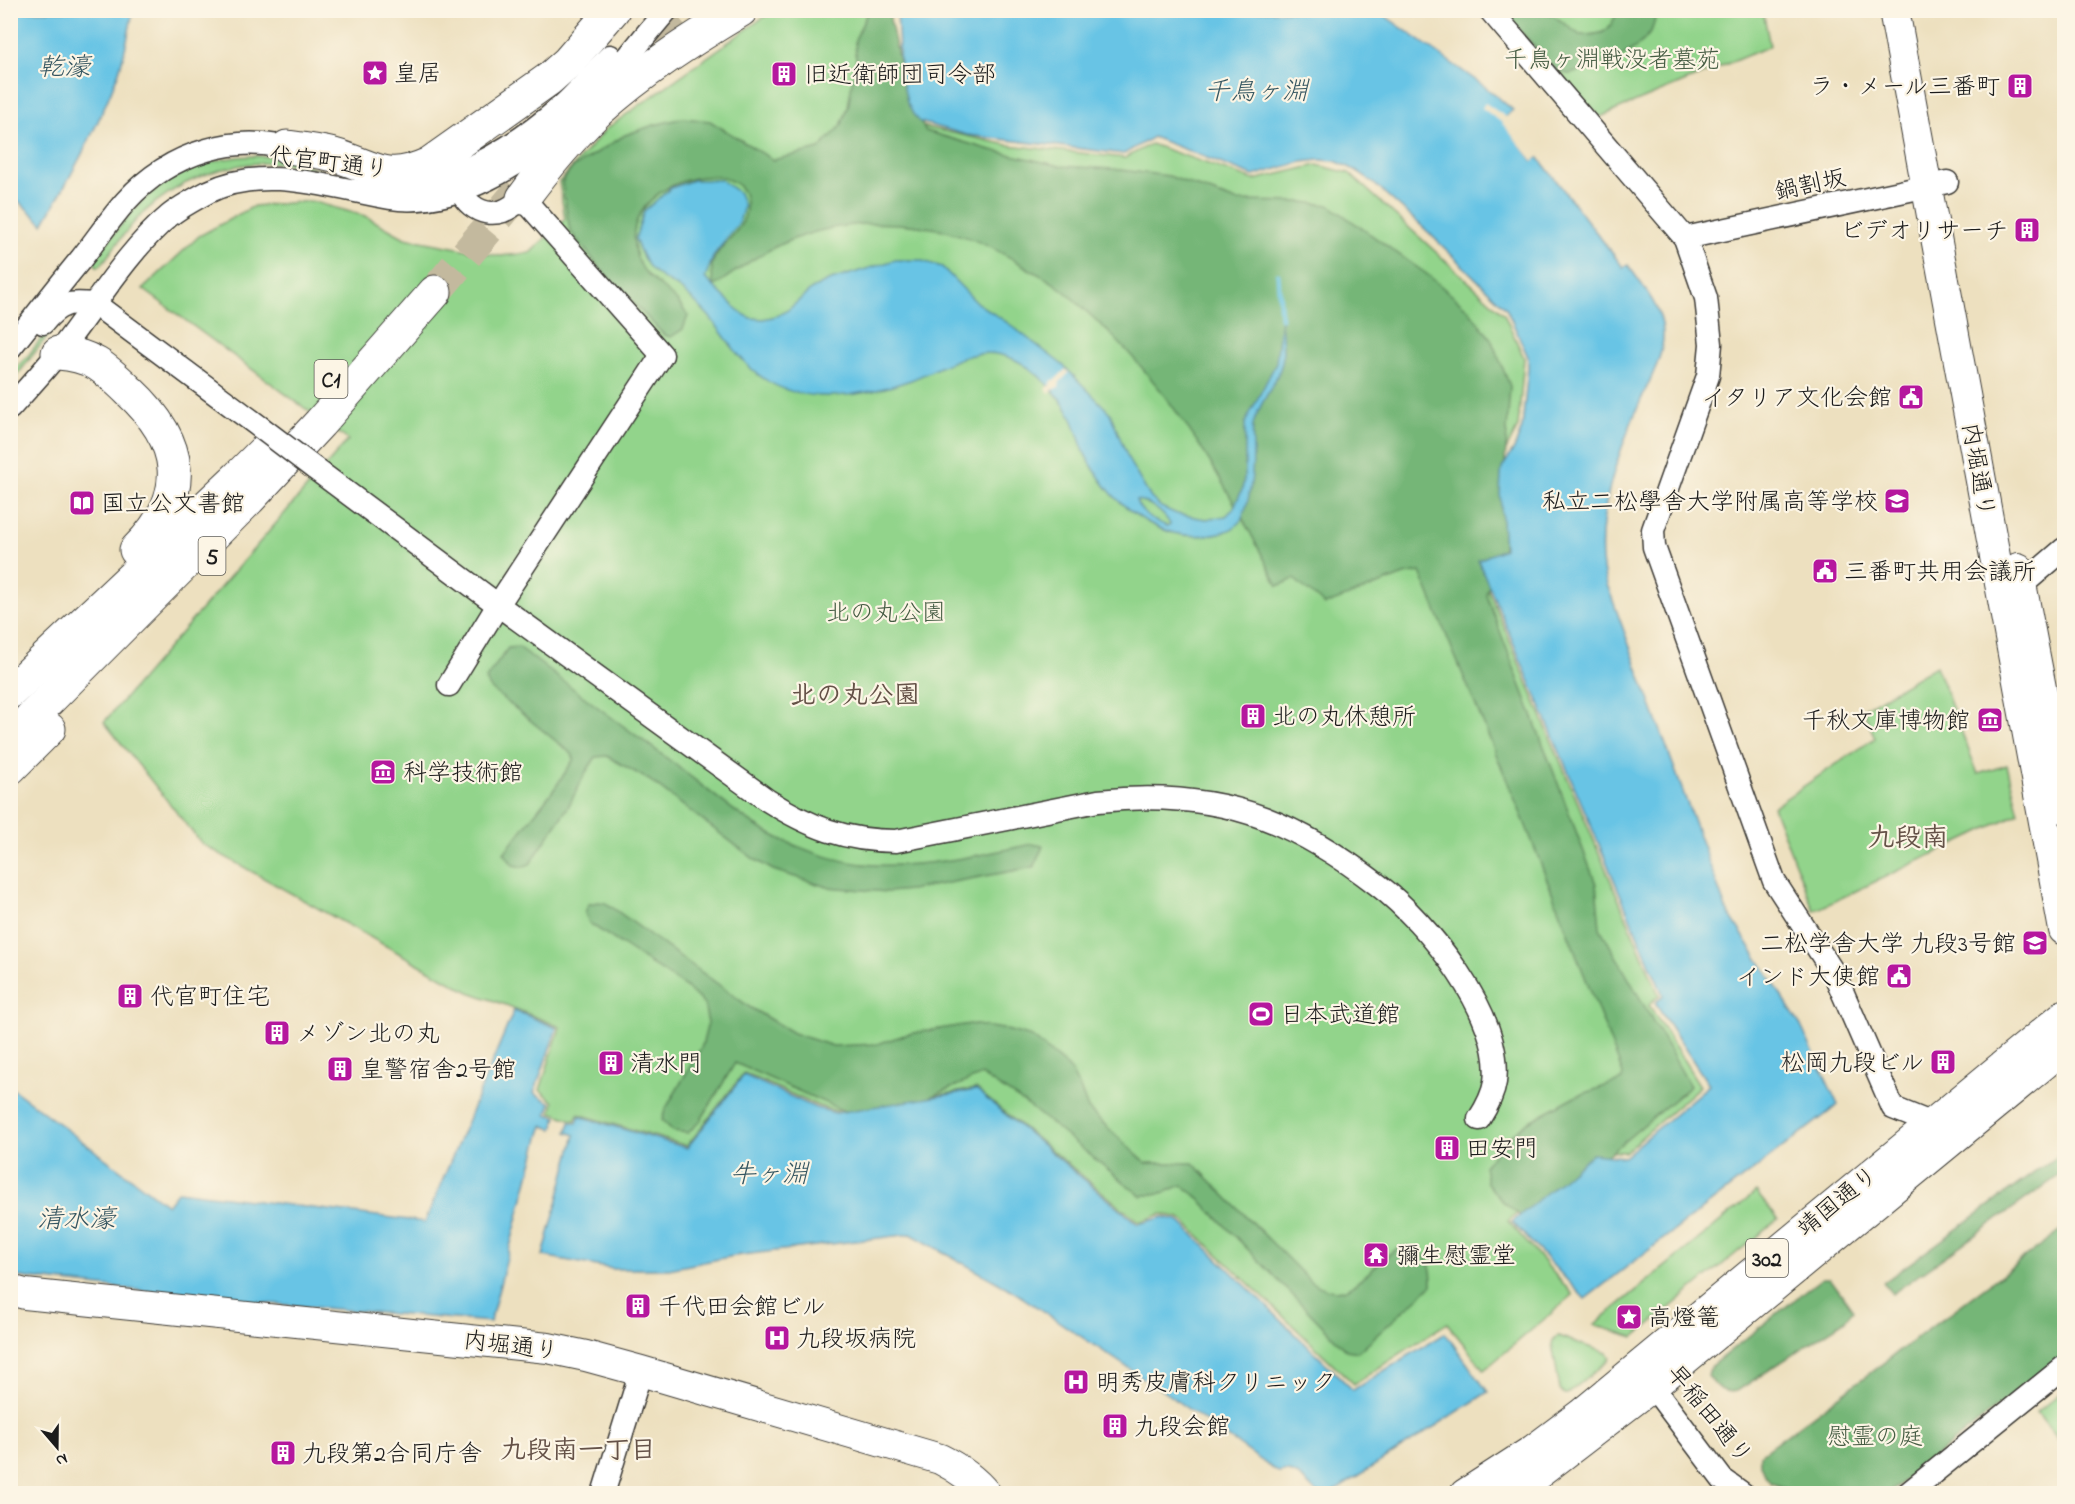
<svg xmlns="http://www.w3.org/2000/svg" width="2075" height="1504" font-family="'Indie Flower','Klee One',sans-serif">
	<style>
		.green { fill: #92d48b; stroke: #577854; stroke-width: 1.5 }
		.forest { fill: #75b677; stroke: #48694a; stroke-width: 1.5 }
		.water { fill: #67c4e5; stroke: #427080; stroke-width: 1.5; fill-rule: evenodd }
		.pier { fill: #ede0bf }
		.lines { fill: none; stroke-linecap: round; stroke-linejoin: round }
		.stream { stroke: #67c4e5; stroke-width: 5 }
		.highway-tunnel { stroke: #c3b99e; stroke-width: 33; stroke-dasharray: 33 16; stroke-linecap: butt }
		.minor-casing { stroke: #3b3934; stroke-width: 25 }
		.major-casing { stroke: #3b3934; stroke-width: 32 }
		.highway-casing { stroke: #3b3934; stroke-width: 35 }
		.minor { stroke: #fff; stroke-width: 22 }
		.major { stroke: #fff; stroke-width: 30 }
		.highway { stroke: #fff; stroke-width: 33 }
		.minor-bridge-casing { stroke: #3b3934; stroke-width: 25; stroke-linecap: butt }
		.minor-bridge { stroke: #fff; stroke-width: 22 }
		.labels { text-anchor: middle; stroke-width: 4.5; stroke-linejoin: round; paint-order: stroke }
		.shield { fill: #fcf5e5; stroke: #5f5d58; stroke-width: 1.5 }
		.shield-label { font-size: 22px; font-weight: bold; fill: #1c1c1c }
		.park-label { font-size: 24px; fill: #455c43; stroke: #fcf5e5 }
		.poi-label { font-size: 24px; fill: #1c1c1c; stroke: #fcf5e5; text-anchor: start }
		.street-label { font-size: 24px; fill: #1c1c1c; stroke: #fcf5e5 }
		.water-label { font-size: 26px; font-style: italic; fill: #365762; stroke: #fcf5e5 }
		.neighbourhood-label { font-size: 26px; font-weight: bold; fill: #655248; stroke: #fcf5e5 }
		.quarter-label { font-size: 27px; font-weight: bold; fill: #655248; stroke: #fcf5e5 }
	</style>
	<rect width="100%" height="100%" fill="#fcf5e5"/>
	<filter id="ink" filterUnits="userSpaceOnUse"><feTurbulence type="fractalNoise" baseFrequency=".0167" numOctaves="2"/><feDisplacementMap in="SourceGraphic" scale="12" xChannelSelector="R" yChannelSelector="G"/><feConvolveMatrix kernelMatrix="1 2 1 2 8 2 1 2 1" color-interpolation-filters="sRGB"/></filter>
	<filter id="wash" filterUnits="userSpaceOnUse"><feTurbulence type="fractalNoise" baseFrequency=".008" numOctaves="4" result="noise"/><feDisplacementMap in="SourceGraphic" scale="24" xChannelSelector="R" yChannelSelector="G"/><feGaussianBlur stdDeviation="1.35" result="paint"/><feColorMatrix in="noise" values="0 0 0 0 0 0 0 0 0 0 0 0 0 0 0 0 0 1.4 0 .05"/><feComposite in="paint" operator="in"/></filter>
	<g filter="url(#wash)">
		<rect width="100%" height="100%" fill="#ede0bf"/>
		<g class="green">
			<path d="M776,11H888L897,75L916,125L1008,145L1125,158L1151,144L1254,180L1317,165L1349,173L1504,314L1524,358L1518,427L1499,464L1475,559L1659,995L1649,1005L1700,1086L1625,1152L1593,1151L1508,1221L1573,1295L1484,1370L1447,1323L1354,1384L1180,1218L1162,1214L1139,1222L976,1089L836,1111L818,1106L744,1073L687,1146L578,1114L575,1121L551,1112L554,1102L540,1090L560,1027L506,1005L469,992L202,844L104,722L348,440L143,289L199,236L254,206L311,201L365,216L405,238L500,256L530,253L565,219L559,182L606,129L764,17Z"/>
			<path d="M1497,11H1763L1770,46L1600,117Z"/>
			<path d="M255,156L283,157L322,170C305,169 289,163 272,163C224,162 177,181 142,214C127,228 115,247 102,264L98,267L95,264L94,260C110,240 125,216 144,199C174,172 215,156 255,156Z"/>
			<path d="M60,313L64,315L11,383V372L28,356Z"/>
			<path d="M1936,666L1978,774L2007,765L2019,813L1814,911L1773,807L1875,738L1863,709Z"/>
			<path d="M1756,1192L1778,1219L1634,1337L1594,1325Z"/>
			<path d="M1558,1336L1607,1353L1610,1357L1608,1361L1567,1394H1564L1560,1389L1552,1344L1554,1338Z"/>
			<path d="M2064,1390V1447L2037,1412Z"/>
		</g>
		<g class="forest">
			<path d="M868,11H891L890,19L902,75L911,106L926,131L987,149L1060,166L1113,169L1169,176L1236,201L1302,202L1329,205L1428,275L1468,309L1491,339L1510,386L1505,461L1503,547L1486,594L1596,884L1600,928L1690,1086L1533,1218L1519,1215L1500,1199L1487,1183L1484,1166L1510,1136L1528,1122L1572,1098L1622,1080L1623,1074L1526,826L1420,572L1404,575L1325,605L1294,579L1278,586C1228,487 1172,386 1087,312C1078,304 1070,295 1060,288C1051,280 1039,275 1029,269C985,241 950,227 898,224C862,222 824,227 791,240C762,251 738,270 713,287C713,280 711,271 712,264C720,240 749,231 746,202C741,148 605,186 639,262C647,280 665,287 677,301C681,305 684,311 688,316L683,329L671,337L664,335L601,269L570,231L562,182L572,168L625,135L654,125L683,118L710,121L773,160L819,149L841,126L848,107L856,59L855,40Z"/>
			<path d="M1502,11H1547L1580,35C1605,35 1608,33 1618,11H1657C1655,18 1654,27 1650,33C1632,58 1597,66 1570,74L1562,73L1554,68Z"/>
			<path d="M519,647C568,686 618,722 668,759C697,781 724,805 755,825C786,845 838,864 875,865C928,867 980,855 1032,844L1043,846L1034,867L910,890L888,892L827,887L773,870L754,859L649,780L607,756L596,757L586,772L568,807L530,864L522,867L513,865L504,853L555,788L574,759L572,754L490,688L486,679L508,648Z"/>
			<path d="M598,902L606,903L751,1008L793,1033L833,1046L877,1044L908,1034L970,1024L1003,1029L1032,1037L1069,1068L1080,1088L1088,1109L1146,1163H1193L1311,1282C1323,1288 1333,1294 1346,1289C1366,1281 1386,1250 1403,1247C1409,1245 1415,1248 1420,1252C1431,1261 1432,1271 1432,1285L1358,1352L1346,1350L1195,1195L1182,1185L1166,1192L1141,1196L1029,1106L982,1075L901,1109L846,1112L735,1063L701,1120L688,1133L673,1131L662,1120L665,1110L702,1046L708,1023L704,1004L686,987L589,923L585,912L589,904Z"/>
			<path d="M2064,1151V1172L1892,1294L1883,1283Z"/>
			<path d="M2064,1228V1354L1889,1493H1798L1771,1483L1764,1474L1760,1464V1455Z"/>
			<path d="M1822,1278H1830L1853,1310L1844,1321L1737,1391C1721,1394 1717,1388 1708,1376L1711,1366Z"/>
		</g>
		<g class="water">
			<path d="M10,11H133C129,31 125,54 118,74C98,127 71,176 43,224L11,194Z"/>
			<path d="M897,11H1378L1484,86L1513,110L1502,121L1533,161L1538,157L1623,267L1628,265C1641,284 1663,309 1663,333C1664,357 1649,381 1640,402C1618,453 1592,523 1605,579L1726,909L1801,1026L1838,1105L1585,1299L1512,1222L1592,1154L1624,1157L1709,1085L1655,1003L1663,995L1478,560L1504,549L1500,493L1501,475L1502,468L1514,449L1522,428L1528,369V357L1506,308L1425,229L1371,181L1351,168L1335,161L1320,160L1301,162L1253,176L1153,137L1124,154L967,135L920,122L913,114L907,102L900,70Z"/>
			<path d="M693,180H721L739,193L744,206L739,223L714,255L705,278L741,313L751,318L763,319L777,316L788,310L812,289L828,281L895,260H919L942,267L977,303L1008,323L1064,366L1110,413L1130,463L1151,498L1161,507L1177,514L1206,519L1226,516L1233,509L1242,490L1245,473V423L1276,363L1281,318C1281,332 1285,349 1282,363C1277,384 1258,404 1253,425C1252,433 1253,442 1253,450C1253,472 1251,498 1242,518C1236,531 1221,533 1208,535C1186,538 1166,533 1147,522C1117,504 1105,488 1087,458C1080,446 1078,430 1071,417C1060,395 1035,368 1013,359C975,342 945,367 911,380C866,396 804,407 763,378C740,363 726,336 708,315C699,306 690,296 679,288C670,282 658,277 651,269C643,260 639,250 635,239L644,211L671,188ZM1136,500C1150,502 1164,513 1170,524L1167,526C1153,520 1140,514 1136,500Z"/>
			<path d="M514,1010L557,1028L534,1093L551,1103L547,1114L557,1117L553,1129L543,1126L540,1134L490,1322L217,1299L11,1276L10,1087L167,1205L178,1191L425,1222Z"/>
			<path d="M744,1075L816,1108L836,1113L976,1090L1138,1224L1163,1217L1178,1220L1353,1390L1445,1333L1488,1392L1332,1493H1317C1306,1483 1295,1467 1279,1473L1157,1387L1011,1290L911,1234L734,1256L669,1269H613L543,1256L575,1135L567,1132L570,1122L577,1123L579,1116L687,1148Z"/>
		</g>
		<g class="pier">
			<path d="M1485,103L1506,117L1515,109L1516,112L1505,122L1533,157L1538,154L1541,155L1533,161L1501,122L1482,108Z"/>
			<path d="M1066,369L1069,373L1060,382L1059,387L1054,389L1049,393L1046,389L1050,385L1051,381L1056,379Z"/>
		</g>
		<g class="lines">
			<path class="stream" d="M1278,274L1281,318"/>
		</g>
	</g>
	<g filter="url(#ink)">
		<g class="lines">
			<g class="highway-tunnel">
				<path d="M622,77L662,35L692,10"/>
				<path d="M435,292L521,189"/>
			</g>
			<g class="minor-casing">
				<g id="minor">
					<path d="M1490,10L1685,238L1706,298L1711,344L1708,376L1653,530L1654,547L1774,881L1835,975L1893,1108L1933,1124"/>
					<path d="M398,186C460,183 517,145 562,106C579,91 594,72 610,56"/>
					<path d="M1685,238L1947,182"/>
					<path d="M43,323C60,302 69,302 95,304L260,427"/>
					<path d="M10,348C34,318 57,288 81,259C96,240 110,219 126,201C169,153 238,130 300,152"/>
					<path d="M10,408C26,390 43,372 58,353C93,309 126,252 169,216C180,207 195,199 208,192C265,164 331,188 390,198C454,208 527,163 572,120C607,87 635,46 667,10"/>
					<path d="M314,468L498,605L767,800C810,827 845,841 896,841L1098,801C1154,795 1211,798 1264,818C1306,834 1343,858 1378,885C1427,922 1504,1016 1495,1082C1493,1096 1486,1108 1479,1119"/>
					<path d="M2022,585L2064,549"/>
					<path d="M449,685L498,605L662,355L523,198C517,203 511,208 503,211C480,219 457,199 458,176"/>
					<path d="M1644,1375L1722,1479L1743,1494"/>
					<path d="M603,1494L641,1371"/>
					<path d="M1907,1494L2064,1367"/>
				</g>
			</g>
			<g class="major-casing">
				<g id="major">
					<path d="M1894,10L2064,930"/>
					<path d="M2018,568L2064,808"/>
					<path d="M10,1290L25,1294L548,1348L586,1356L641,1371L940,1459C958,1468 973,1478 986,1494"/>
					<path d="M1465,1494L1533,1450L1581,1414L2064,1015"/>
					<path d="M1512,1494L1653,1386L2064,1048"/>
				</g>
			</g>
			<g class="highway-casing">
				<g id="highway">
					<path d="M287,147C302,149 318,151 334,155C375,167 385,184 429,164L549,79L568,62L613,10"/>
					<path d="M523,198C546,167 570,138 598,111C641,72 691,40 741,10"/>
					<path d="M58,353C92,355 105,368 129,391C184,442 192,495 136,550"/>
					<path d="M10,692L238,477L262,453"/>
					<path d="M10,739L249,499L320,423L435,292"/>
					<path d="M10,768L49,729"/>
				</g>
			</g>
			<use href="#minor" class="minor"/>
			<use href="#major" class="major"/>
			<use href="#highway" class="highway"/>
			<g class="minor-bridge-casing">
				<path id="minor-bridge" d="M260,427L314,468"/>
			</g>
			<use href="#minor-bridge" class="minor-bridge"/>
		</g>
	</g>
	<defs>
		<g id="sight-square" transform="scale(1.35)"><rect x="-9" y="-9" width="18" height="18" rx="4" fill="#b5179e" stroke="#fcf5e5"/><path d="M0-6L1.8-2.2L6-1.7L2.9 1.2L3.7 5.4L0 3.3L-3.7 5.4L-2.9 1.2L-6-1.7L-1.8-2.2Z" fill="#fff"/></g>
		<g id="building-square" transform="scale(1.35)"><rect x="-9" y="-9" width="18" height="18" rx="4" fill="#b5179e" stroke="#fcf5e5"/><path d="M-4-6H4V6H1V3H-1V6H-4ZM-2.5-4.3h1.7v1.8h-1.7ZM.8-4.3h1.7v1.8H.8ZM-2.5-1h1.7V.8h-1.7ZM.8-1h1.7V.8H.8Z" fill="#fff"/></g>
		<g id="civic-square" transform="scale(1.35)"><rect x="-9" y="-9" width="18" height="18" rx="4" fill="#b5179e" stroke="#fcf5e5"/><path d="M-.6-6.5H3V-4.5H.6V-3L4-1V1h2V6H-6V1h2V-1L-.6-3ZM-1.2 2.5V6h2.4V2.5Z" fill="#fff"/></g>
		<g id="school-square" transform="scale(1.35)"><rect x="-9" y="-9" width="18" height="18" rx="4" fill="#b5179e" stroke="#fcf5e5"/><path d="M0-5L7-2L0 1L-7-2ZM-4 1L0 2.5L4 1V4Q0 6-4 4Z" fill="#fff"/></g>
		<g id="library-square" transform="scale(1.35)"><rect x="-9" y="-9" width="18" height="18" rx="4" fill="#b5179e" stroke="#fcf5e5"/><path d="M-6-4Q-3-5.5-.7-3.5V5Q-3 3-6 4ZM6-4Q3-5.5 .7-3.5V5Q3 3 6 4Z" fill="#fff"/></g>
		<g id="museum-square" transform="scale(1.35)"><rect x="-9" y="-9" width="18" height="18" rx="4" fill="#b5179e" stroke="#fcf5e5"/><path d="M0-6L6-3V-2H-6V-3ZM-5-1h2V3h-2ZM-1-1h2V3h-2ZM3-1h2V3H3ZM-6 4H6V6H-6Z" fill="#fff"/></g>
		<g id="university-square" transform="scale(1.35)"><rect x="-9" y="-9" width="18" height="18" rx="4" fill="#b5179e" stroke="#fcf5e5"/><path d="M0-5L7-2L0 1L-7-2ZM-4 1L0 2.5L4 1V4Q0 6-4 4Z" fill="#fff"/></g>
		<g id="stadium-square" transform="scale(1.35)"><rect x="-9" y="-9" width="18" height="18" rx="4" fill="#b5179e" stroke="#fcf5e5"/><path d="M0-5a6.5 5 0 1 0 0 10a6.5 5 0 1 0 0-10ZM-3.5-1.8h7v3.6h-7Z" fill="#fff"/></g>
		<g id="temple-square" transform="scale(1.35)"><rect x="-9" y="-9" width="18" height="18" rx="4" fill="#b5179e" stroke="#fcf5e5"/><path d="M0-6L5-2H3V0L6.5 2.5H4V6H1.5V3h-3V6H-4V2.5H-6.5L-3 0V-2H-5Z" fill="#fff"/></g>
		<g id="hospital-square" transform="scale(1.35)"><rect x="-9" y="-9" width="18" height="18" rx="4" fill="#b5179e" stroke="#fcf5e5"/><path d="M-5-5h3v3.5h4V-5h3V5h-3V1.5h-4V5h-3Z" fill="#fff"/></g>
	</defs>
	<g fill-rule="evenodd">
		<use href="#sight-square" x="375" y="73"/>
		<use href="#building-square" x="784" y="74"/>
		<use href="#building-square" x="2020" y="86"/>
		<use href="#building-square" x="2027" y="230"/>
		<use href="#civic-square" x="1911" y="397"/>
		<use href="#school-square" x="1897" y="501"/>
		<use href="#library-square" x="82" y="503"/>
		<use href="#civic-square" x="1825" y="571"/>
		<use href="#building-square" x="1253" y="716"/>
		<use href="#museum-square" x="1990" y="720"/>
		<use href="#museum-square" x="383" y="772"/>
		<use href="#university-square" x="2035" y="943"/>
		<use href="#civic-square" x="1899" y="976"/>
		<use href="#building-square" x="130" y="996"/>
		<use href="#stadium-square" x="1261" y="1014"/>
		<use href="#building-square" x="277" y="1033"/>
		<use href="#building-square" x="1943" y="1062"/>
		<use href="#building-square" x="611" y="1063"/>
		<use href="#building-square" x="340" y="1069"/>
		<use href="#building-square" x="1447" y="1148"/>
		<use href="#temple-square" x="1376" y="1255"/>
		<use href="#building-square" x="638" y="1306"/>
		<use href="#sight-square" x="1629" y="1317"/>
		<use href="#hospital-square" x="777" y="1338"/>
		<use href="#hospital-square" x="1076" y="1382"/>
		<use href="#building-square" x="1115" y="1426"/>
		<use href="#building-square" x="283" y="1453"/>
	</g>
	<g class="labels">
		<g class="shield">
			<rect x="314.5" y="360" width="33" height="38" rx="4.5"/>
			<rect x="198.5" y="537" width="27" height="38" rx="4.5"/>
			<rect x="1746" y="1239" width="42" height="38" rx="4.5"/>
		</g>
		<g class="shield-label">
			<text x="331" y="387">C1</text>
			<text x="212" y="564">5</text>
			<text x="1767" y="1266">302</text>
		</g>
		<g class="park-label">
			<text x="1612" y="67">千鳥ヶ淵戦没者墓苑</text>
			<text x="886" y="620">北の丸公園</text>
			<text x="1875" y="1444">慰霊の庭</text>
		</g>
		<g class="poi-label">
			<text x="394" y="81">皇居</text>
			<text x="804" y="82">旧近衛師団司令部</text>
			<text x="2000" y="94" text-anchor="end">ラ・メール三番町</text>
			<text x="2008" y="238" text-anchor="end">ビデオリサーチ</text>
			<text x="1892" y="405" text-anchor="end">イタリア文化会館</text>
			<text x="1878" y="509" text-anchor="end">私立二松學舎大学附属高等学校</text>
			<text x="101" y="511">国立公文書館</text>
			<text x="1844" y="579">三番町共用会議所</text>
			<text x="1272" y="724">北の丸休憩所</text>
			<text x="1970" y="728" text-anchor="end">千秋文庫博物館</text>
			<text x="403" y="780">科学技術館</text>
			<text x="2016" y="951" text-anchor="end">二松学舎大学 九段3号館</text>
			<text x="1880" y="984" text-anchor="end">インド大使館</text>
			<text x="150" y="1004">代官町住宅</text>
			<text x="1280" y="1022">日本武道館</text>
			<text x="296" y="1041">メゾン北の丸</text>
			<text x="1924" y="1070" text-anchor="end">松岡九段ビル</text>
			<text x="630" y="1071">清水門</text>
			<text x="360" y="1077">皇警宿舎2号館</text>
			<text x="1466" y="1156">田安門</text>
			<text x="1396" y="1263">彌生慰霊堂</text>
			<text x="658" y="1314">千代田会館ビル</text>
			<text x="1648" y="1325">高燈篭</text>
			<text x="796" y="1346">九段坂病院</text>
			<text x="1096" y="1390">明秀皮膚科クリニック</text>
			<text x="1134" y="1434">九段会館</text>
			<text x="302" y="1461">九段第2合同庁舎</text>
		</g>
		<g class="street-label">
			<text transform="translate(329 162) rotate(7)" y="8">代官町通り</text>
			<text transform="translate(1810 184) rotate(-12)" y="8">鍋割坂</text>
			<text transform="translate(1979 470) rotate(80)" y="8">内堀通り</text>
			<text transform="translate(1837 1201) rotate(-39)" y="8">靖国通り</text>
			<text transform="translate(511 1345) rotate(7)" y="8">内堀通り</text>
			<text transform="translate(1710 1414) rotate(51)" y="8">早稲田通り</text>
		</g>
		<g class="water-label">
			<text x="64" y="75">乾濠</text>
			<text x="1256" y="99">千鳥ヶ淵</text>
			<text x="769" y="1182">牛ヶ淵</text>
			<text x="76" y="1227">清水濠</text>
		</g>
		<g class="neighbourhood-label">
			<text x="855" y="703">北の丸公園</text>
			<text x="578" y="1458">九段南一丁目</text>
		</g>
		<g class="quarter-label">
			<text x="1908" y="846">九段南</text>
		</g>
	</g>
	<rect width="2075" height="1504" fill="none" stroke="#fcf5e5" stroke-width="36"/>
	<g transform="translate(57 1447) rotate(160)" stroke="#fcf5e5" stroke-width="4.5" paint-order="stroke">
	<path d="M0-4.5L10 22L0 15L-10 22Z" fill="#1c1c1c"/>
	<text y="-9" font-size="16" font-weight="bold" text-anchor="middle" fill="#1c1c1c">N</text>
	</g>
</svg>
